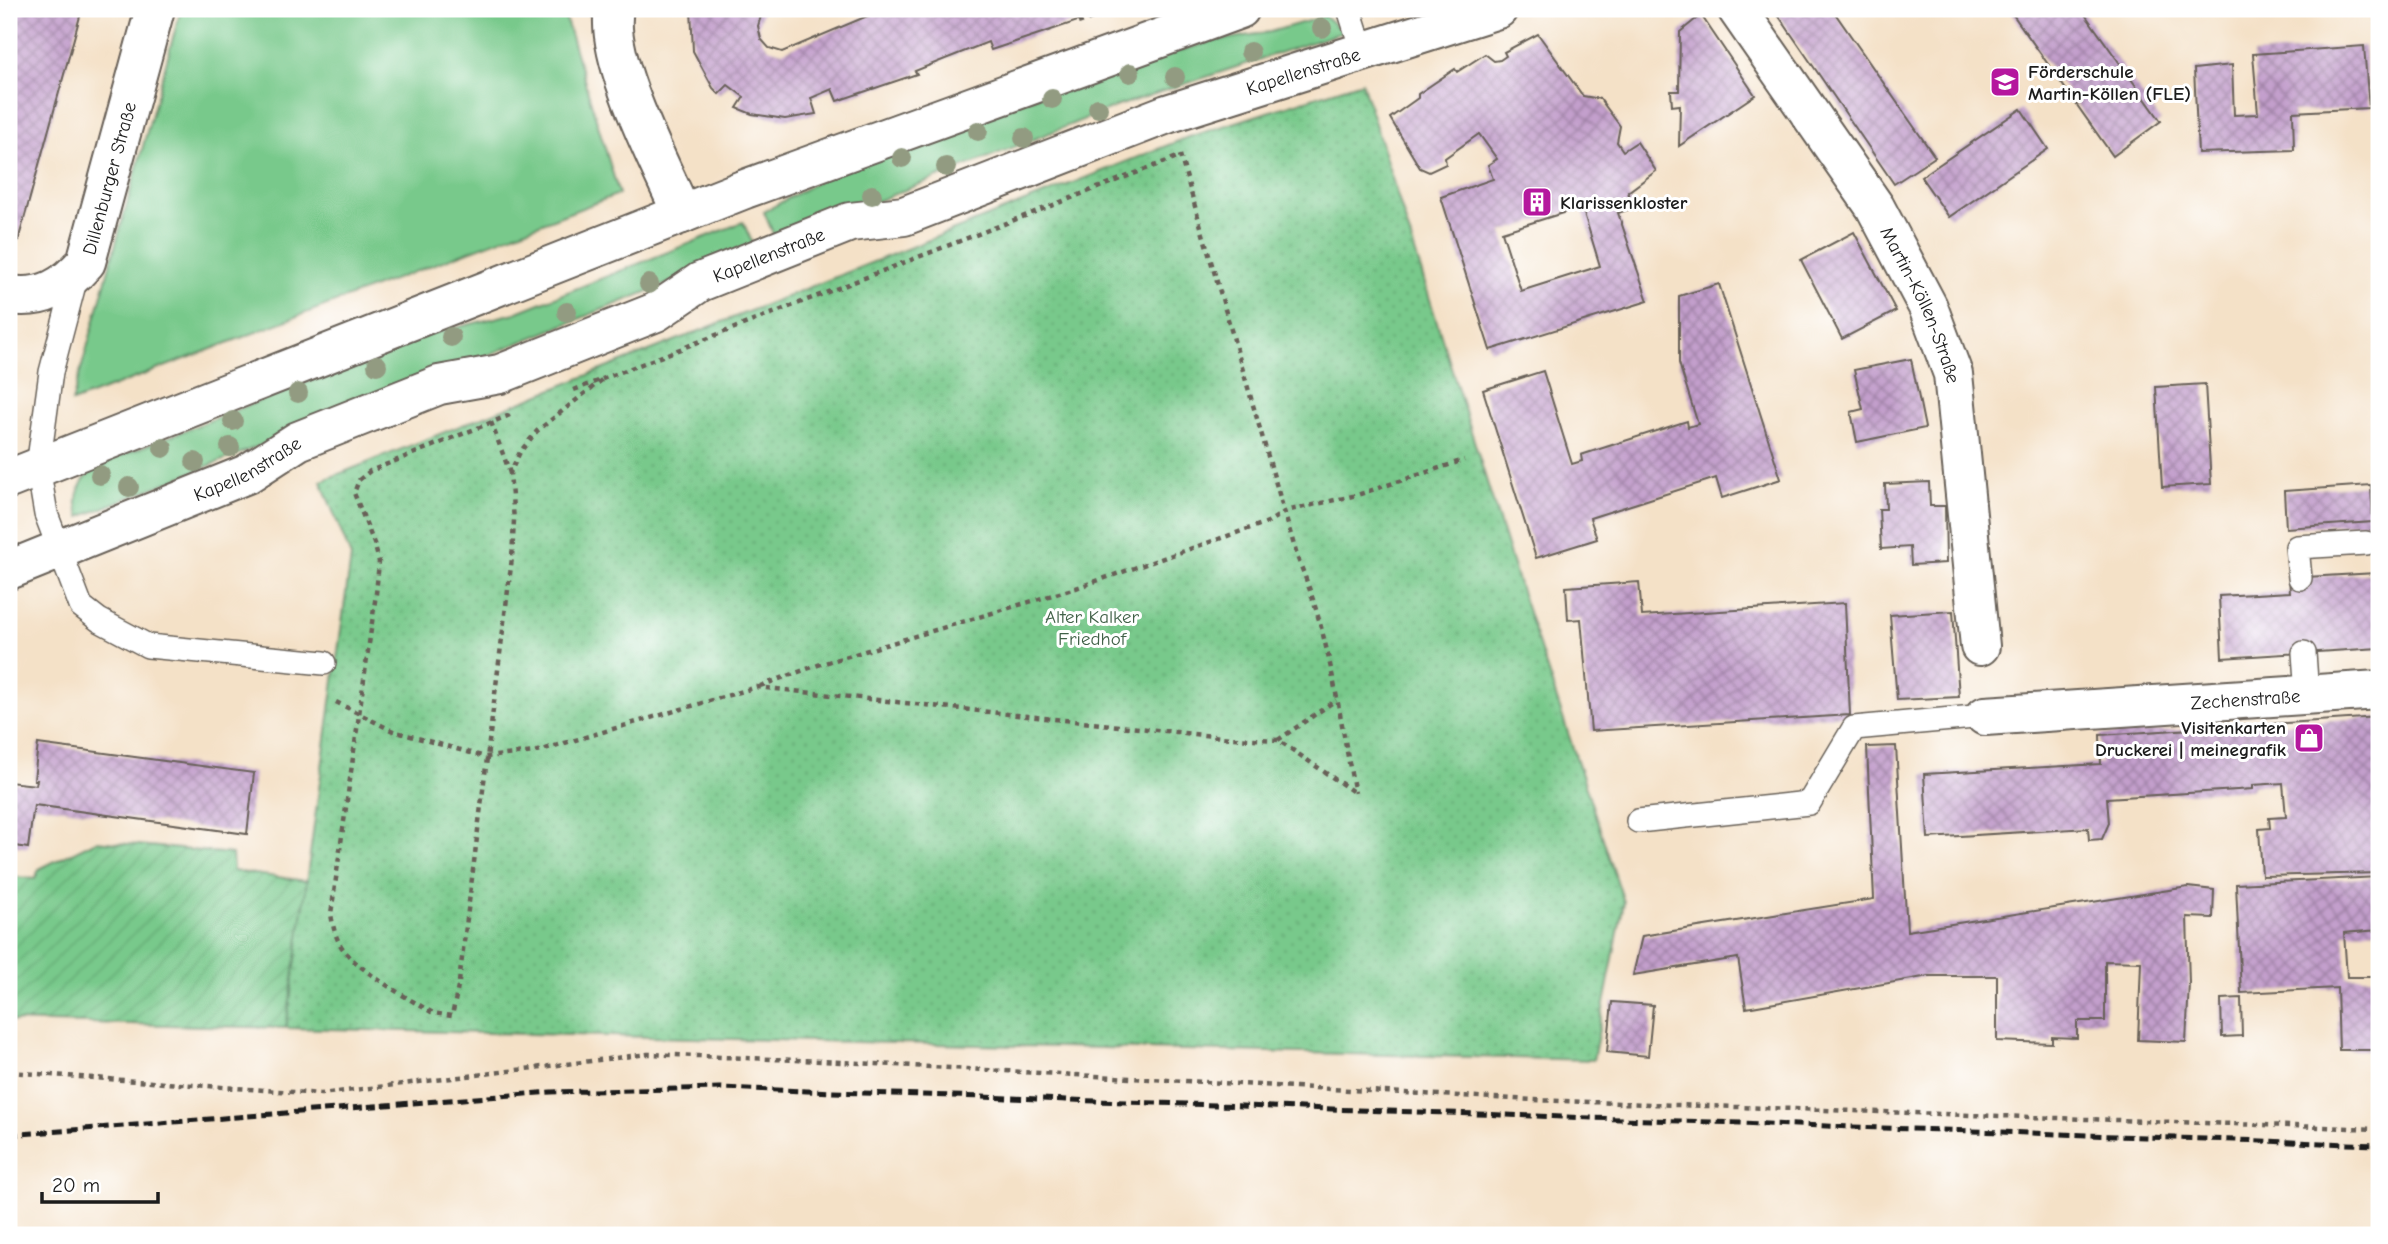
<svg xmlns="http://www.w3.org/2000/svg" width="2388" height="1244" font-family="'Comic Neue',sans-serif">
	<style>
		.grass { fill: #78c98b; stroke: #4a7254; stroke-width: 2 }
		.park { fill: url(#park-dots); stroke: #4a7254; stroke-width: 2 }
		.garden { fill: url(#garden-furrows); stroke: #4a7254; stroke-width: 2 }
		.building { fill: url(#building-cross-hatch); fill-rule: evenodd }
		.lines { fill: none; stroke-linecap: round; stroke-linejoin: round }
		.service-casing { stroke: #686158; stroke-width: 26 }
		.minor-casing { stroke: #686158; stroke-width: 42 }
		.secondary-casing { stroke: #686158; stroke-width: 42 }
		.path { stroke: #686158; stroke-width: 4.5; stroke-dasharray: 5 5; stroke-linecap: butt }
		.service { stroke: #fff; stroke-width: 23 }
		.minor { stroke: #fff; stroke-width: 38 }
		.secondary { stroke: #fff; stroke-width: 38 }
		.rail { stroke: #1c1c1c; stroke-width: 5; stroke-dasharray: 10 5; stroke-linecap: butt }
		.tree { fill: #929b81 }
		.labels { text-anchor: middle; stroke-width: 6; stroke-linejoin: round; paint-order: stroke }
		.street-label { font-size: 19px; fill: #1c1c1c; stroke: #fff }
		.poi-label { font-size: 19px; font-weight: bold; fill: #1c1c1c; stroke: #fff; text-anchor: start }
		.park-label { font-size: 19px; fill: #416148; stroke: #fff }
	</style>
	<defs>
		<pattern id="park-dots" width="8" height="8" patternUnits="userSpaceOnUse" patternTransform="scale(1.75)"><rect width="8" height="8" fill="#78c98b"/><path d="M2 2h.1M6 6h.1" fill="none" stroke="#67ac77" stroke-width="1.8" stroke-linecap="round"/></pattern>
		<pattern id="garden-furrows" width="10" height="10" patternUnits="userSpaceOnUse" patternTransform="scale(1.75)"><rect width="10" height="10" fill="#78c98b"/><path d="M-1 1l2-2M0 10L10 0M9 11l2-2" fill="none" stroke="#67ac77"/></pattern>
		<pattern id="building-cross-hatch" width="8" height="8" patternUnits="userSpaceOnUse" patternTransform="scale(1.75)"><rect width="8" height="8" fill="#c39fcc"/><path d="M0 0l8 8M0 8l8-8" fill="none" stroke="#9e81a5"/></pattern>
	</defs>
	<rect width="100%" height="100%" fill="#fff"/>
	<filter id="ink" filterUnits="userSpaceOnUse"><feTurbulence type="fractalNoise" baseFrequency=".0143" numOctaves="2"/><feDisplacementMap in="SourceGraphic" scale="14" xChannelSelector="R" yChannelSelector="G"/><feConvolveMatrix kernelMatrix="1 2 1 2 8 2 1 2 1" color-interpolation-filters="sRGB"/></filter>
	<filter id="wash" filterUnits="userSpaceOnUse"><feTurbulence type="fractalNoise" baseFrequency=".00686" numOctaves="4" result="noise"/><feDisplacementMap in="SourceGraphic" scale="28" xChannelSelector="R" yChannelSelector="G"/><feGaussianBlur stdDeviation="1.57" result="paint"/><feColorMatrix in="noise" values="0 0 0 0 0 0 0 0 0 0 0 0 0 0 0 0 0 1.4 0 .05"/><feComposite in="paint" operator="in"/></filter>
	<g filter="url(#wash)">
		<rect width="100%" height="100%" fill="#f4e1c7"/>
		<g class="grass">
			<path d="M181,9H569L566,20L619,194L72,402Z"/>
			<path d="M1325,16L1343,32L1118,106L776,241L764,212L824,178L1073,82L1213,41L1270,32Z"/>
			<path d="M743,222L755,249L80,517C71,496 82,476 100,464L426,335L515,313Z"/>
		</g>
		<path class="park" d="M1362,82L1521,591L1624,902L1593,1060L286,1028L351,557L321,481L1186,138Z"/>
		<path class="garden" d="M96,841L232,854L233,871L307,881L286,1028L9,1021V876L35,879L39,869Z"/>
		<g id="blocks">
			<g class="building">
				<path d="M9,9H82L18,241L9,239Z"/>
				<path d="M691,9H763L758,26L761,39L769,48L782,52L884,9H1077L1081,20L991,50L988,42L915,71L917,74L837,101L832,89L811,98L816,114L785,119L752,114L737,108L744,97L728,85L719,94L713,88L693,51Z"/>
				<path d="M1774,9H1832L1935,157L1894,184Z"/>
				<path d="M2009,9H2081L2161,121L2113,156Z"/>
				<path d="M1701,15L1755,95L1679,146L1680,105L1672,106L1671,91H1679L1680,32Z"/>
				<path d="M1538,34L1583,96L1600,99L1620,126L1617,142L1623,151L1637,142L1656,171L1628,192L1633,208L1618,213L1648,301L1490,350L1441,197L1493,179L1488,165L1497,159L1479,134L1445,158L1446,164L1429,172L1420,168L1390,118L1418,98V94L1455,69L1457,72L1485,54L1494,61L1500,60L1506,56L1504,52ZM1582,207L1600,266L1521,291L1502,232Z"/>
				<path d="M2364,46L2369,108L2293,112L2294,150L2198,153L2194,69L2232,65L2234,115L2258,114L2253,54Z"/>
				<path d="M2021,109L2048,149L1949,217L1921,177Z"/>
				<path d="M1854,232L1896,311L1842,339L1801,260Z"/>
				<path d="M1719,284L1781,479L1722,498L1716,478L1590,518L1597,539L1536,558L1483,390L1543,371L1572,464L1582,461L1581,455L1687,421L1688,427L1698,424L1679,363V296Z"/>
				<path d="M1911,359L1925,428L1857,442L1851,412L1863,409L1854,370Z"/>
				<path d="M2205,384L2211,484L2162,487L2156,387Z"/>
				<path d="M1929,482L1930,506H1945L1946,563L1911,565L1910,547L1881,549L1879,509H1886L1885,484Z"/>
				<path d="M2371,485L2373,522L2286,528L2284,491Z"/>
				<path d="M2376,565H2379V648L2222,658L2219,596L2290,592L2289,578L2376,573Z"/>
				<path d="M1639,582L1642,616L1845,603L1850,715L1591,731L1581,619L1568,620L1566,587Z"/>
				<path d="M1953,611L1959,697L1897,700L1890,615Z"/>
				<path d="M2379,717V873L2262,876L2259,829L2270,828L2269,818L2286,817L2283,783L2253,785V789L2107,798L2109,823L2102,839L2089,840L2088,828L1928,838L1924,774L2101,764L2100,735Z"/>
				<path d="M38,744L254,773L247,834L34,805L28,848L9,845V782L36,785L37,780H34Z"/>
				<path d="M1896,746L1907,931L2188,887L2214,890L2213,918L2187,917L2189,983L2186,1042L2138,1040L2141,962L2105,961V1021H2077V1038L2052,1037V1043L1997,1041V976H1929L1746,1008L1738,958L1633,975L1642,936L1874,899L1867,747Z"/>
				<path d="M2379,877V930L2344,933L2347,977H2373V988H2379L2377,1050H2339L2337,988L2241,993L2236,884Z"/>
				<path d="M2241,998L2242,1036L2222,1037L2221,999Z"/>
				<path d="M1612,1002L1653,1005L1648,1056L1607,1052Z"/>
			</g>
		</g>
	</g>
	<g filter="url(#ink)">
		<use href="#blocks" fill-opacity="0" stroke="#686158" stroke-width="2"/>
		<g class="lines">
			<g class="service-casing">
				<g id="service">
					<path d="M1349,9L1363,53"/>
					<path d="M77,273L51,372L38,467L46,514L81,606L99,620L148,646L324,663"/>
					<path d="M2300,578L2297,547L2366,543"/>
					<path d="M2304,653L2307,695"/>
					<path d="M1638,821L1809,803L1854,728L1985,716"/>
				</g>
			</g>
			<g class="minor-casing">
				<g id="minor">
					<path d="M614,9C604,58 661,166 682,214"/>
					<path id="s1" d="M1737,9L1875,207L1928,307L1953,374L1980,646"/>
					<path id="s2" d="M9,295C44,300 64,287 86,262L155,9"/>
					<path id="s3" d="M9,570L247,474L298,441L439,385L500,374L656,312L700,282L850,222L904,216L1167,114L1498,9"/>
					<path id="s4" d="M1985,716L2379,690"/>
				</g>
			</g>
			<g class="secondary-casing">
				<path id="secondary" d="M9,479L745,189L1240,9"/>
			</g>
			<g class="path">
				<path d="M1078,23L1116,9"/>
				<path d="M1180,155L1298,559C1329,632 1339,715 1355,793"/>
				<path d="M574,390L1180,156"/>
				<path d="M510,415L370,471L359,480L354,493L375,546L379,562L376,594L331,914C333,926 335,936 341,946C355,969 409,999 433,1013L452,1016L459,982L512,558L514,520L510,473L520,452L537,431L603,379"/>
				<path d="M491,422L510,473"/>
				<path d="M760,686L818,665L1076,588L1268,522L1286,511L1357,495L1464,460"/>
				<path d="M336,702L393,731L485,757L534,752L757,687L1231,738L1278,740L1355,793"/>
				<path d="M1278,740L1336,700"/>
				<path d="M9,1072L321,1094L648,1054L822,1061L1532,1100L2379,1129"/>
			</g>
			<use href="#service" class="service"/>
			<use href="#minor" class="minor"/>
			<use href="#secondary" class="secondary"/>
			<path class="rail" d="M9,1135L551,1092L719,1088L2379,1145"/>
		</g>
		<g class="tree">
			<circle cx="1322" cy="28" r="10"/>
			<circle cx="1250" cy="52" r="10"/>
			<circle cx="1130" cy="73" r="10"/>
			<circle cx="1175" cy="77" r="10"/>
			<circle cx="1052" cy="99" r="10"/>
			<circle cx="1098" cy="108" r="10"/>
			<circle cx="978" cy="131" r="10"/>
			<circle cx="1024" cy="138" r="10"/>
			<circle cx="902" cy="158" r="10"/>
			<circle cx="946" cy="167" r="10"/>
			<circle cx="872" cy="195" r="10"/>
			<circle cx="649" cy="284" r="10"/>
			<circle cx="567" cy="312" r="10"/>
			<circle cx="451" cy="337" r="10"/>
			<circle cx="377" cy="365" r="10"/>
			<circle cx="298" cy="393" r="10"/>
			<circle cx="233" cy="421" r="10"/>
			<circle cx="230" cy="447" r="10"/>
			<circle cx="163" cy="448" r="10"/>
			<circle cx="195" cy="462" r="10"/>
			<circle cx="100" cy="475" r="10"/>
			<circle cx="129" cy="487" r="10"/>
		</g>
	</g>
	<defs>
		<g id="school-square" transform="scale(1.575)"><rect x="-9" y="-9" width="18" height="18" rx="4" fill="#b5179e" stroke="#fff"/><path d="M0-5L7-2L0 1L-7-2ZM-4 1L0 2.5L4 1V4Q0 6-4 4Z" fill="#fff"/></g>
		<g id="building-square" transform="scale(1.575)"><rect x="-9" y="-9" width="18" height="18" rx="4" fill="#b5179e" stroke="#fff"/><path d="M-4-6H4V6H1V3H-1V6H-4ZM-2.5-4.3h1.7v1.8h-1.7ZM.8-4.3h1.7v1.8H.8ZM-2.5-1h1.7V.8h-1.7ZM.8-1h1.7V.8H.8Z" fill="#fff"/></g>
		<g id="shop-square" transform="scale(1.575)"><rect x="-9" y="-9" width="18" height="18" rx="4" fill="#b5179e" stroke="#fff"/><path d="M-5-2.5h2.3a2.7 3.5 0 0 1 5.4 0H5L5.5 6h-11ZM-1.5-2.5h3a1.5 2.3 0 0 0-3 0Z" fill="#fff"/></g>
	</defs>
	<g fill-rule="evenodd">
		<use href="#school-square" x="2005" y="82"/>
		<use href="#building-square" x="1537" y="202"/>
		<use href="#shop-square" x="2309" y="738"/>
	</g>
	<g class="labels">
		<g class="street-label">
			<text dy="7" stroke="none"><textPath href="#s3" startOffset="1393">Kapellenstraße</textPath></text>
			<text dy="7" stroke="none"><textPath href="#s2" startOffset="175">Dillenburger Straße</textPath></text>
			<text dy="7" stroke="none"><textPath href="#s3" startOffset="826">Kapellenstraße</textPath></text>
			<text dy="7" stroke="none"><textPath href="#s1" startOffset="350">Martin-Köllen-Straße</textPath></text>
			<text dy="7" stroke="none"><textPath href="#s3" startOffset="259">Kapellenstraße</textPath></text>
			<text dy="7" stroke="none"><textPath href="#s4" startOffset="261">Zechenstraße</textPath></text>
		</g>
		<g class="poi-label">
			<text x="2028" y="78">Förderschule<tspan x="2028" dy="22">Martin-Köllen (FLE)</tspan></text>
			<text x="1560" y="209">Klarissenkloster</text>
			<text x="2286" y="734" text-anchor="end">Visitenkarten<tspan x="2286" dy="22">Druckerei | meinegrafik</tspan></text>
		</g>
		<g class="park-label">
			<text x="1092" y="623">Alter Kalker<tspan x="1092" dy="22">Friedhof</tspan></text>
		</g>
	</g>
	<rect width="2388" height="1244" fill="none" stroke="#fff" stroke-width="35"/>
	<path d="M42 1192v10h116v-10" fill="none" stroke="#1c1c1c" stroke-width="3.5"/>
	<text x="52" y="1192" font-size="21" fill="#1c1c1c" stroke="#ffffff" stroke-width="5" paint-order="stroke">20 m</text>
</svg>
